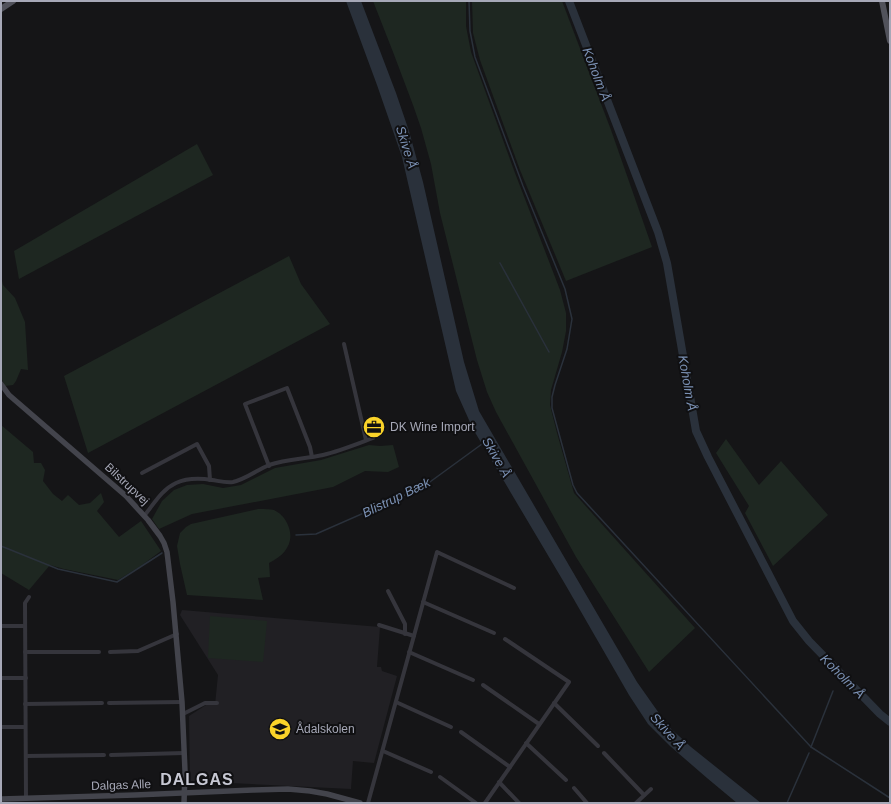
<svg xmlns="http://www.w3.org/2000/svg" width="891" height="804" font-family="Helvetica,sans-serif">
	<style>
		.built { fill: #212024 }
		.green { fill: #1e2721 }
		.water { fill: #2a313b }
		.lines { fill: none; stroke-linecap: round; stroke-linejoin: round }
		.stream { stroke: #2a313b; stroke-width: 1.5 }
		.river { stroke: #2a313b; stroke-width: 8 }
		.street { stroke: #35353c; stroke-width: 4 }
		.secondary { stroke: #43444c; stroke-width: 5.5 }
		.primary { stroke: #51525b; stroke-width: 6 }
		.labels { text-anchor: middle; stroke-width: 4; stroke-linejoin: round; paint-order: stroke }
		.poi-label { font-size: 12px; fill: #a6a8b7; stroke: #101012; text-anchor: start }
		.street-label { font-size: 12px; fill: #a6a8b7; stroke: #101012 }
		.water-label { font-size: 13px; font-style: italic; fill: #7b91b4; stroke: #101012 }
		.district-label { font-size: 16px; font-weight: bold; letter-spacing: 1px; fill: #c7c8d3; stroke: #101012 }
	</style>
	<rect width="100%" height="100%" fill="#151517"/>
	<path class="built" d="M182,610L380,627L377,667H381L382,671L397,676L374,763L353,761L351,789L190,781L189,716L206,705H215L218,675L180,615Z"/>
	<g class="green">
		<path d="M373,1H466V26L471,52L515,173L560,290L566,313V331L562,352L551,390L550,405L557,433L574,493L695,628L649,672L576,557L550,510L496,412L487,392L477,360L440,213L431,164L421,128L413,105L393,52Z"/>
		<path d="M472,1H562L611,130L652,247L566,281L520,170L480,60L473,33Z"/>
		<path d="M197,144L213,175L19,279L14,251Z"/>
		<path d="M289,256L301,284L330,324L88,453L64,376Z"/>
		<path d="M1,277L3,285L15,298L25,322L28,370L21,369L16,381L13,385L5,386L1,378Z"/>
		<path d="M1,425L33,452L34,463H41L45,470L43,481L53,494L62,501L68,495L79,505L90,503L101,493L104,502L97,511L119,537L141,521L161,551L142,565L118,580L64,569L50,565L29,590L1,573Z"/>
		<path d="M726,439L759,485L781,461L828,515L773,566L745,513L749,506L716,453Z"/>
		<path d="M369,445L380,446L393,445L399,467L388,472L365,471L333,487L192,514L159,529L152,519L162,501L174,490L187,485L203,484L223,488L241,485L275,468L321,460Z"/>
		<path d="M258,509C263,509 270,509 274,510C280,513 284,517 287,523C296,541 286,555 269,563L270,577L258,578L263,600L187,595L180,564L177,546L180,533L186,527L191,524Z"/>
		<path d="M210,616L267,621L263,662L208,658Z"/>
	</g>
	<path class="water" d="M346,1H361L396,93L409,131L423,182L464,362L479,411L637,682L668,726L691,747L761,803H737L707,778L670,746L648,724L629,695L565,584L473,429L456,391L402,157L377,85Z"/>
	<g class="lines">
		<g class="stream">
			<path d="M469,1L470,31L475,57L523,186L565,289L572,319L567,349L555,385L552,397V408L573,485L577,493L811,747L890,798"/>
			<path d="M500,263L549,352"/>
			<path d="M296,535L316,534L414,491L423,487L482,444"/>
			<path d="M1,546L58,569L117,582L162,553"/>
			<path d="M811,747L833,691"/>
			<path d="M787,803L809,753"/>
		</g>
		<path class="river" d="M569,1L658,232L667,263L696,431L708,457L793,621L809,641L880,714L890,722"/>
		<g class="street">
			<path d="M344,344L366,440"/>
			<path d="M269,466L245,404L287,388L310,447L312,457"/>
			<path d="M142,473L197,444L209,466L210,480"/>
			<path d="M144,516C154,504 161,490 176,483C187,478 199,478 212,480C219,481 226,483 233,482C246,479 257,470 269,465C287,459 305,459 323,455C340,451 357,444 373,438"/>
			<path d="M388,591L405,624V634"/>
			<path d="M423,602L494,633"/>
			<path d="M379,625L414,636"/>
			<path d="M1,626H25"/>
			<path d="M25,652H99"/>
			<path d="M110,652L138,651L177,634"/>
			<path d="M409,652L473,680"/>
			<path d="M1,678H26"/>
			<path d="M483,685L539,724"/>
			<path d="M396,702L451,727"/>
			<path d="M109,703L182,702"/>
			<path d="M554,703L598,746"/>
			<path d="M25,704L102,703"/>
			<path d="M183,714L205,703H217"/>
			<path d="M1,727H25"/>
			<path d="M461,732L510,767"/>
			<path d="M526,743L566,780"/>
			<path d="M383,751L431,772"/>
			<path d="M604,753L644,795"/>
			<path d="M111,755L184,753"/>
			<path d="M26,756L104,755"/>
			<path d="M440,777L476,803"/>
			<path d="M499,782L519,803"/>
			<path d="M574,788L587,803"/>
			<path d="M26,799L25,603L29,597"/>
			<path d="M368,803L437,552L514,588"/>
			<path d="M485,803L569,682L505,639"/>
			<path d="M636,803L651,789"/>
		</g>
		<g class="secondary">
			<path d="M1,384L9,395L126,496L148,520L160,536L164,543L167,552L173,602L182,702L185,771L184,803"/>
			<path d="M1,799L135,795L253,790L288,789L310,791L327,794L360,803"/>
		</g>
		<g class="primary">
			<path d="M882,1L890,41"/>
			<path d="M1,9L13,1"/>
		</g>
	</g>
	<defs>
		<g id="office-disc" transform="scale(1.15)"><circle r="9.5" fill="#fad329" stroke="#101012"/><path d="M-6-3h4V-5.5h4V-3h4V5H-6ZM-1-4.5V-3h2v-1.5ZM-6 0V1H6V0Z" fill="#111"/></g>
		<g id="school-disc" transform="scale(1.15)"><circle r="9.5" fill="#fad329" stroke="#101012"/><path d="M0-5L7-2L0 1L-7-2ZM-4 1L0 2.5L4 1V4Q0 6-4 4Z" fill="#111"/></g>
	</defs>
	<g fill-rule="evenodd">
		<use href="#office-disc" x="374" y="427"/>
		<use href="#school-disc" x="280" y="729"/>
	</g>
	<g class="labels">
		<g class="poi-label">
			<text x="390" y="431">DK Wine Import</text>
			<text x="296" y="733">Ådalskolen</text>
		</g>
		<g class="street-label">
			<text transform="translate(127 484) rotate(43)" y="4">Bilstrupvej</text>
			<text transform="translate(121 785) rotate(-2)" y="4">Dalgas Alle</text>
		</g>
		<g class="water-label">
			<text transform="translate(597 74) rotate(69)" y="5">Koholm Å</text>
			<text transform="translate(407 147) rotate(73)" y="5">Skive Å</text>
			<text transform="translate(688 383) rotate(80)" y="5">Koholm Å</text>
			<text transform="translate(497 457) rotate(60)" y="5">Skive Å</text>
			<text transform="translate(396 497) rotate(-26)" y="5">Blistrup Bæk</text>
			<text transform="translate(843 676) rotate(45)" y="5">Koholm Å</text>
			<text transform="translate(668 731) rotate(48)" y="5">Skive Å</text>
		</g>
		<g class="district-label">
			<text x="197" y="785">DALGAS</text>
		</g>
	</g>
	<rect width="891" height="804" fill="none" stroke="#a6a8b7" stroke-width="4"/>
</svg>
